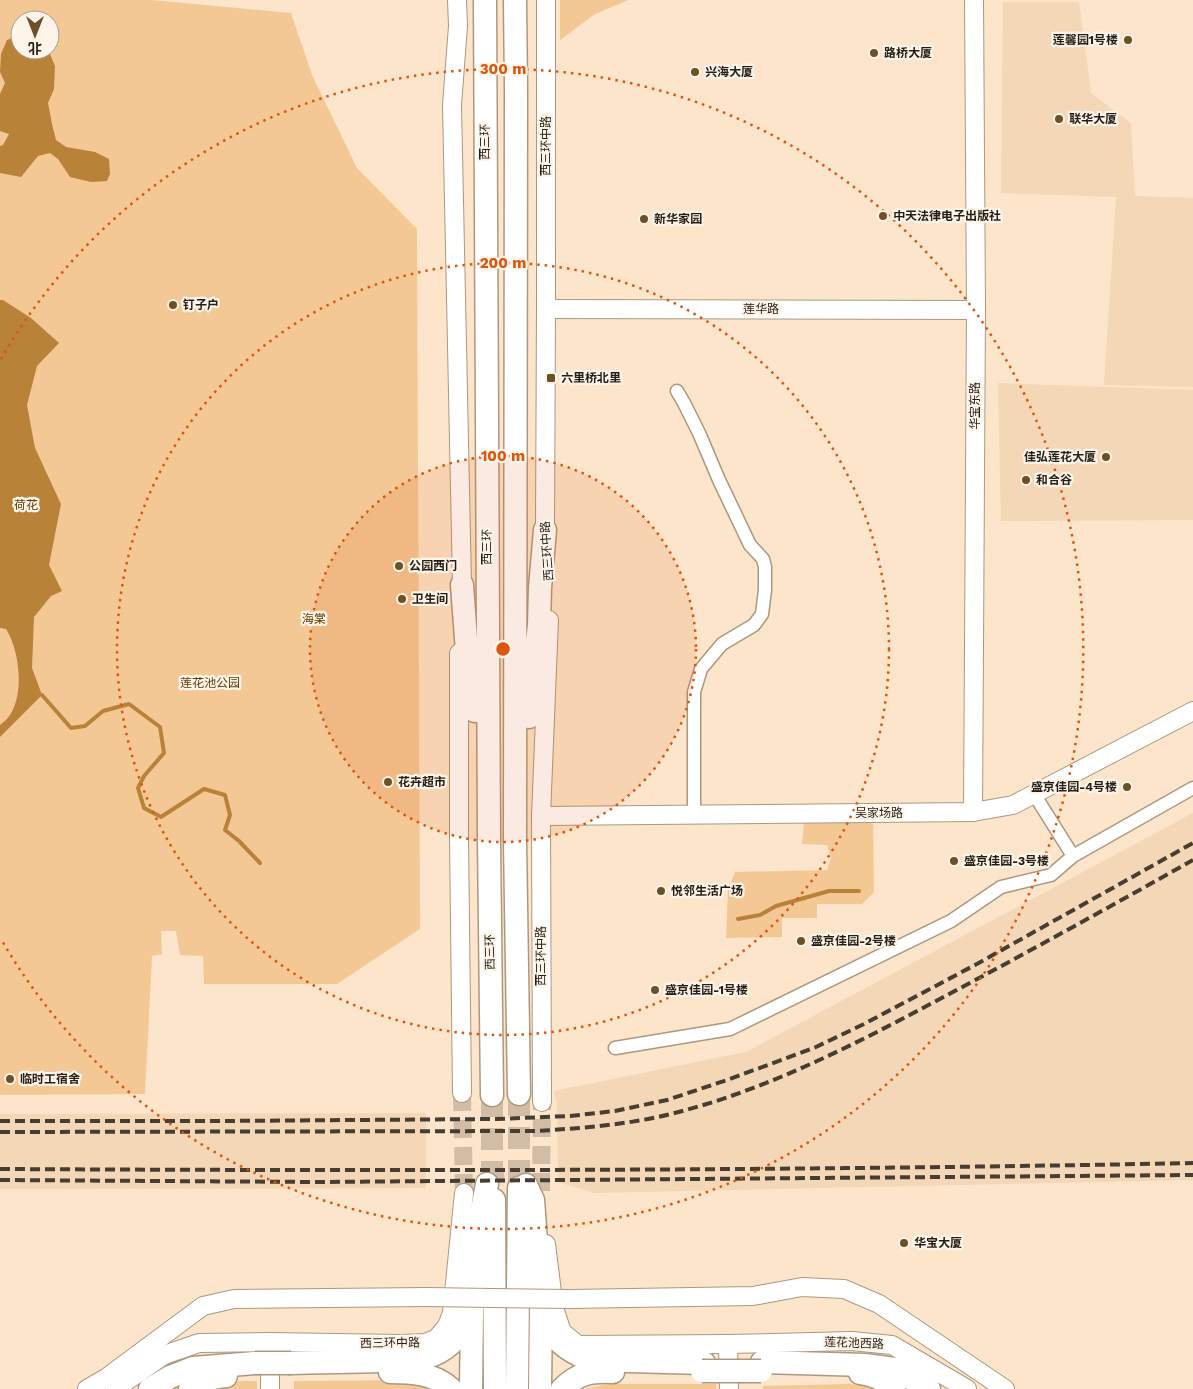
<svg xmlns="http://www.w3.org/2000/svg" width="1193" height="1389" font-family="'Work Sans','Noto Sans SC',sans-serif">
	<style>
		.built { fill: #f3d7b7 }
		.green { fill: #f3c895; fill-rule: evenodd }
		.water { fill: #b98239 }
		.lines { fill: none; stroke-linecap: round; stroke-linejoin: round }
		.stream { stroke: #b98239; stroke-width: 4 }
		.secondary-tunnel { stroke: #d1bda6; stroke-width: 18; stroke-dasharray: 18 9; stroke-linecap: butt }
		.highway-tunnel { stroke: #d1bda6; stroke-width: 22; stroke-dasharray: 22 11; stroke-linecap: butt }
		.street-casing { stroke: #ad987f; stroke-width: 15 }
		.secondary-casing { stroke: #ad987f; stroke-width: 20 }
		.highway-casing { stroke: #ad987f; stroke-width: 25 }
		.street { stroke: #fff; stroke-width: 12 }
		.secondary { stroke: #fff; stroke-width: 18 }
		.highway { stroke: #fff; stroke-width: 22 }
		.rail { stroke: #473d30; stroke-width: 4; stroke-dasharray: 10 5; stroke-linecap: butt }
		.secondary-bridge-casing { stroke: #ad987f; stroke-width: 20; stroke-linecap: butt }
		.highway-bridge-casing { stroke: #ad987f; stroke-width: 25; stroke-linecap: butt }
		.secondary-bridge { stroke: #fff; stroke-width: 18 }
		.highway-bridge { stroke: #fff; stroke-width: 22 }
		.ring { fill: none; stroke: #de560c; stroke-width: 2.5; stroke-dasharray: 2.5 5 }
		.poi-dot { fill: #6f4f25; stroke: #fef4ea; stroke-width: 2 }
		.labels { text-anchor: middle; stroke-width: 4.5; stroke-linejoin: round; paint-order: stroke }
		.poi-label { font-size: 12px; font-weight: bold; fill: #261e14; stroke: #fef4ea; text-anchor: start }
		.street-label { font-size: 12px; fill: #261e14; stroke: #fef4ea }
		.park-label { font-size: 12px; fill: #613c00; stroke: #fef4ea }
		.centre { fill: #de560c; stroke: #fef4ea; stroke-width: 2.5 }
		.ring-label { font-size: 15px; text-anchor: middle; font-weight: bold; fill: #de560c; stroke: #fef4ea; stroke-width: 4.5; stroke-linejoin: round; paint-order: stroke }
	</style>
	<rect width="100%" height="100%" fill="#fce5ca"/>
	<g class="built">
		<path d="M1003,2H1079L1091,93L1131,123L1135,196L1193,198V387L1104,385L1116,197L1001,193Z"/>
		<path d="M998,383L1193,390V520L1001,521Z"/>
		<path d="M1193,813V1180L594,1193L558,1182L557,1104L554,1091L746,1052Z"/>
		<path d="M426,1113V1188L0,1189V1114Z"/>
	</g>
	<g class="green">
		<path d="M0,0H151L291,13L312,75L357,168L417,229L420,929L337,984H204L203,956L180,955L176,931H161L162,954L152,956L145,1094L0,1095ZM20,20H50V50H20Z"/>
		<path d="M560,0H628L595,14L560,40Z"/>
		<path d="M873,813L874,892L862,904H817V918H782V937L726,938L728,890L735,872L827,870L831,858L827,845L802,844L805,814Z"/>
		<path d="M418,1380L433,1389H294V1381Z"/>
		<path d="M231,1381H257V1389H200Z"/>
		<path d="M608,1384H716V1389H585Z"/>
		<path d="M848,1384L871,1386L875,1389H763V1386Z"/>
	</g>
	<g class="water">
		<path d="M19,35L20,36V50H45L50,54L55,66L54,89L48,103L52,124L56,140L66,147L95,152L109,159L110,174L107,181L91,182L70,177L58,159L50,153L38,156L21,177L0,173V146L3,145L9,134L0,131V94L5,83L0,72L1,54L7,40Z"/>
		<path d="M0,300H3L31,318L59,343L37,366L27,405L35,448L61,504L49,565L62,591L51,596L34,617L32,668L42,695L0,737V725C27,708 21,652 6,629L0,628Z"/>
	</g>
	<g class="lines">
		<g class="stream">
			<path d="M42,695L71,728L85,726L103,711L129,704L160,727L164,753L144,776L138,788L144,808L161,817L204,789L225,795L230,815L225,830L239,841L260,863"/>
			<path d="M738,919L760,915L776,906L829,891H859"/>
		</g>
		<g class="secondary-tunnel">
			<path d="M462,1093L464,1193"/>
			<path d="M541,1191L542,1102"/>
		</g>
		<g class="highway-tunnel">
			<path d="M519,1094V1185"/>
			<path d="M492,1095V1166L494,1184"/>
		</g>
		<g class="street-casing">
			<g id="street">
				<path d="M677,391L684,403L699,433L719,480L750,545L763,559L765,567V590L762,614L754,625L722,644L701,669L694,692V815"/>
				<path d="M1034,794L1073,856"/>
				<path d="M615,1048L730,1029L951,921L1001,887L1051,875L1073,856L1193,788"/>
			</g>
		</g>
		<g class="secondary-casing">
			<g id="secondary">
				<path d="M457,0L458,26L452,105L462,585L461,597"/>
				<path d="M546,309L976,310"/>
				<path d="M546,542L545,530L546,309V0"/>
				<path d="M459,653V838L462,1093"/>
				<path d="M973,812L976,310L974,0"/>
				<path d="M541,816L973,812L1013,805L1193,711"/>
				<path d="M542,1102L541,816L549,620"/>
				<path d="M546,1244L554,1308L562,1332L578,1345L728,1344L852,1341L892,1345L967,1389"/>
				<path d="M570,1299L753,1296L802,1287L844,1289L879,1304L1005,1389"/>
				<path d="M728,1344L729,1389"/>
				<path d="M270,1352V1389"/>
				<path d="M87,1389L106,1378L203,1306L234,1299L426,1297"/>
				<path d="M115,1389L164,1355L199,1343L270,1342L401,1344L425,1343L436,1339L447,1326L452,1313L464,1193"/>
			</g>
		</g>
		<g class="highway-casing">
			<g id="highway">
				<path d="M485,0L489,842L492,1095"/>
				<path d="M515,0L516,90L515,841L519,1094"/>
				<path d="M462,585L467,652L475,700V711"/>
				<path d="M529,717V699L539,626L540,588L545,530"/>
				<path d="M526,1185L533,1200L541,1307L540,1389"/>
				<path d="M494,1200L495,1389"/>
				<path d="M543,1313C549,1338 567,1351 590,1360L704,1363"/>
				<path d="M762,1362L865,1365L895,1369L929,1389"/>
				<path d="M291,1363C321,1362 350,1362 380,1361C395,1361 419,1361 433,1355C451,1348 464,1331 471,1313"/>
				<path d="M390,1372C411,1372 434,1373 451,1389"/>
				<path d="M860,1373C876,1376 882,1378 894,1389"/>
				<path d="M150,1389L170,1377L193,1368L255,1363"/>
				<path d="M190,1389C201,1380 213,1377 226,1376"/>
				<path d="M471,1389L472,1310L477,1235L487,1184"/>
				<path d="M517,1389L519,1188"/>
				<path d="M562,1389C578,1373 591,1371 613,1372"/>
			</g>
		</g>
		<use href="#street" class="street"/>
		<use href="#secondary" class="secondary"/>
		<use href="#highway" class="highway"/>
		<g class="rail">
			<path d="M0,1121H218L496,1119L570,1116L615,1111L667,1100L730,1079L816,1047L864,1024L975,965L1193,843"/>
			<path d="M0,1132L536,1131C586,1128 637,1124 686,1110C778,1085 867,1038 951,993C1032,950 1113,905 1193,860"/>
			<path d="M0,1169C398,1171 795,1171 1193,1163"/>
			<path d="M0,1180L316,1182L1193,1175"/>
		</g>
		<g class="secondary-bridge-casing">
			<path id="secondary-bridge" d="M426,1297L570,1299"/>
		</g>
		<g class="highway-bridge-casing">
			<g id="highway-bridge">
				<path d="M255,1363H291"/>
				<path d="M702,1371H761"/>
			</g>
		</g>
		<use href="#secondary-bridge" class="secondary-bridge"/>
		<use href="#highway-bridge" class="highway-bridge"/>
	</g>
	<circle cx="503" cy="649" r="193" fill="#de560c" fill-opacity=".12"/>
	<g class="ring">
		<circle cx="503" cy="649" r="193"/>
		<circle cx="503" cy="649" r="386"/>
		<path d="M1 359A580 580 0 1 1 1 939"/>
	</g>
	<g class="poi-dot">
		<circle cx="1128" cy="40" r="5"/>
		<circle cx="874" cy="53" r="5"/>
		<circle cx="695" cy="72" r="5"/>
		<circle cx="1059" cy="119" r="5"/>
		<circle cx="883" cy="216" r="5"/>
		<circle cx="644" cy="219" r="5"/>
		<circle cx="173" cy="305" r="5"/>
		<rect x="546" y="373" width="10" height="10" rx="2.5"/>
		<circle cx="1106" cy="457" r="5"/>
		<circle cx="1026" cy="480" r="5"/>
		<circle cx="399" cy="566" r="5"/>
		<circle cx="402" cy="599" r="5"/>
		<circle cx="388" cy="782" r="5"/>
		<circle cx="1127" cy="787" r="5"/>
		<circle cx="954" cy="861" r="5"/>
		<circle cx="661" cy="891" r="5"/>
		<circle cx="801" cy="941" r="5"/>
		<circle cx="655" cy="990" r="5"/>
		<circle cx="10" cy="1079" r="5"/>
		<circle cx="904" cy="1243" r="5"/>
	</g>
	<g class="labels">
		<g class="poi-label">
			<text x="1118" y="44" text-anchor="end">莲馨园1号楼</text>
			<text x="884" y="57">路桥大厦</text>
			<text x="705" y="76">兴海大厦</text>
			<text x="1069" y="123">联华大厦</text>
			<text x="893" y="220">中天法律电子出版社</text>
			<text x="654" y="223">新华家园</text>
			<text x="183" y="309">钉子户</text>
			<text x="561" y="382">六里桥北里</text>
			<text x="1096" y="461" text-anchor="end">佳弘莲花大厦</text>
			<text x="1036" y="484">和合谷</text>
			<text x="409" y="570">公园西门</text>
			<text x="412" y="603">卫生间</text>
			<text x="398" y="786">花卉超市</text>
			<text x="1117" y="791" text-anchor="end">盛京佳园-4号楼</text>
			<text x="964" y="865">盛京佳园-3号楼</text>
			<text x="671" y="895">悦邻生活广场</text>
			<text x="811" y="945">盛京佳园-2号楼</text>
			<text x="665" y="994">盛京佳园-1号楼</text>
			<text x="20" y="1083">临时工宿舍</text>
			<text x="914" y="1247">华宝大厦</text>
		</g>
		<g class="street-label">
			<text transform="translate(485 142) rotate(-90)" y="4">西三环</text>
			<text transform="translate(546 146) rotate(-90)" y="4">西三环中路</text>
			<text x="761" y="313">莲华路</text>
			<text transform="translate(975 406) rotate(-90)" y="4">华宝东路</text>
			<text transform="translate(487 547) rotate(-90)" y="4">西三环</text>
			<text transform="translate(547 551) rotate(-94)" y="4">西三环中路</text>
			<text x="879" y="817">吴家场路</text>
			<text transform="translate(490 952) rotate(-91)" y="4">西三环</text>
			<text transform="translate(541 956) rotate(-90)" y="4">西三环中路</text>
			<text transform="translate(390 1343) rotate(-1)" y="4">西三环中路</text>
			<text transform="translate(854 1343) rotate(2)" y="4">莲花池西路</text>
		</g>
		<g class="park-label">
			<text x="26" y="509">荷花</text>
			<text x="314" y="623">海棠</text>
			<text x="210" y="687">莲花池公园</text>
		</g>
	</g>
	<circle cx="503" cy="649" r="8" class="centre"/>
	<g class="ring-label">
		<text x="503" y="74">300 m</text>
		<text x="503" y="268">200 m</text>
		<text x="503" y="461">100 m</text>
	</g>
	<g transform="translate(35 35) rotate(180)"><circle r="24" fill="#fef4ea" stroke="#a89e94"/>
	<path d="M0-4L9 19L0 12L-9 19Z" fill="#6f4f25"/>
	<text y="-8" font-size="14" font-weight="bold" text-anchor="middle" fill="#261e14">北</text>
	</g>
</svg>
